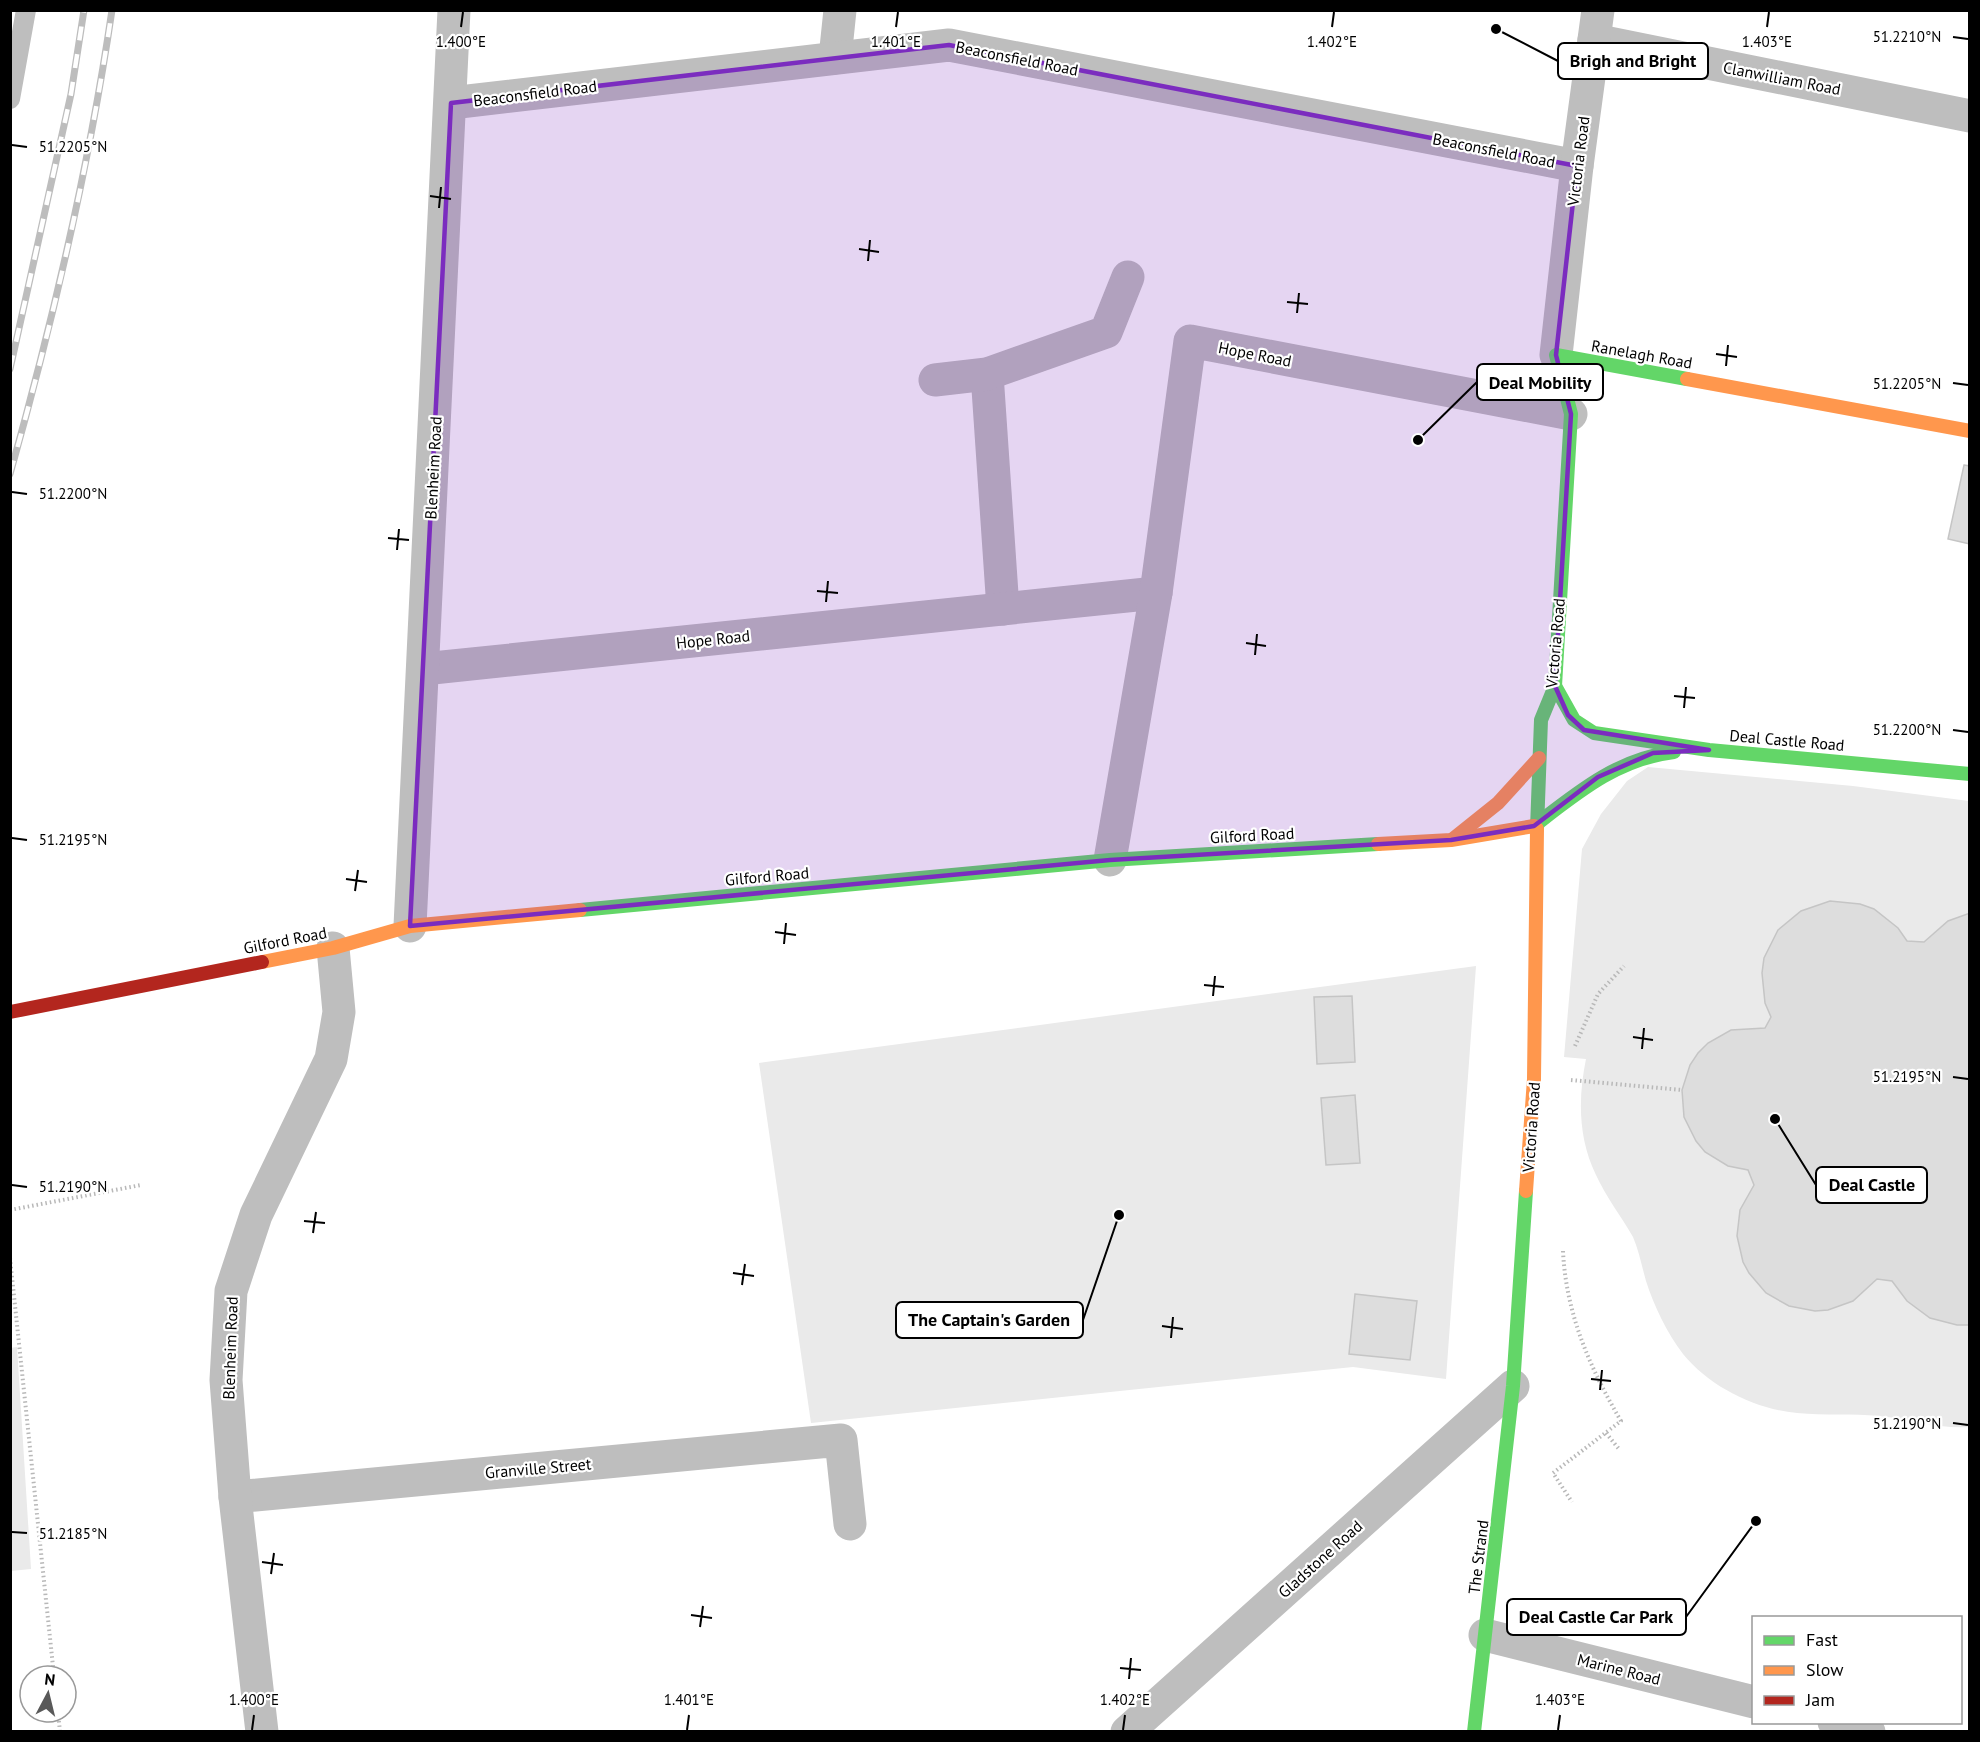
<svg xmlns="http://www.w3.org/2000/svg" width="1980" height="1742" font-family="'PT Sans',sans-serif">
	<style>
		.green { fill: #eaeaea }
		.building { fill: #ddd; stroke: #c5c5c5; stroke-width: 1.5 }
		.lines { fill: none; stroke-linecap: round; stroke-linejoin: round }
		.path { stroke: #b8b8b8; stroke-width: 4; stroke-dasharray: 1.5 3; stroke-linecap: butt }
		.lane { stroke: #bebebe; stroke-width: 20 }
		.street { stroke: #bebebe; stroke-width: 33 }
		.fast { stroke: #63d668; stroke-width: 14 }
		.slow { stroke: #ff974d; stroke-width: 14 }
		.jam { stroke: #b3261e; stroke-width: 14 }
		.rail-casing { stroke: #bdbdbd; stroke-width: 7 }
		.rail { stroke: #fff; stroke-width: 4.5; stroke-dasharray: 14; stroke-linecap: butt }
		.marked { fill: #7b2cbf; fill-opacity: 0.2; stroke: #7b2cbf; stroke-width: 4.5; stroke-linejoin: round }
		.ticks { fill: none; stroke: #000; stroke-width: 2 }
		.labels { text-anchor: middle; stroke-width: 4.5; stroke-linejoin: round; paint-order: stroke }
		.street-label { font-size: 16px; fill: #000; stroke: #fff }
		.ticks-label { font-size: 15px; text-anchor: middle; fill: #000; stroke: #fff; stroke-width: 4.5; stroke-linejoin: round; paint-order: stroke }
		.leader { fill: none; stroke: #000; stroke-width: 2 }
		.callout-dot { fill: #000; stroke: #fff; stroke-width: 2 }
		.callout { fill: #fff; stroke: #000; stroke-width: 2 }
		.callout-label { font-size: 18px; text-anchor: middle; font-weight: bold; fill: #000 }
	</style>
	<rect width="100%" height="100%" fill="#fff"/>
	<g class="green">
		<path d="M1648,767L1853,786L1969,801V1427C1939,1429 1910,1419 1879,1416C1852,1413 1825,1416 1797,1413C1755,1409 1710,1387 1683,1354C1667,1333 1654,1306 1646,1281C1642,1267 1639,1251 1633,1237C1621,1216 1606,1197 1596,1175C1578,1138 1578,1098 1586,1059L1564,1057L1582,849L1601,814L1627,781Z"/>
		<path d="M1476,966L1446,1379L1353,1367L811,1423L759,1063Z"/>
		<path d="M17,1347L31,1569L11,1571L10,1348Z"/>
	</g>
	<g class="building">
		<path d="M1964,465L1970,466V544L1948,539Z"/>
		<path d="M1830,901L1860,904L1874,909L1898,928L1907,941L1924,942L1948,921L1970,913V1325H1957L1930,1318L1907,1301L1892,1281L1877,1279L1853,1301L1828,1310L1815,1311L1789,1306L1766,1293L1749,1273L1743,1262L1737,1236L1740,1210L1754,1185L1748,1170L1728,1166L1705,1152L1696,1141L1684,1117L1682,1090L1690,1065L1698,1053L1708,1043L1731,1030L1765,1028L1771,1017L1765,1003L1762,973L1764,958L1778,930L1801,911Z"/>
		<path d="M1352,996L1355,1062L1317,1064L1314,997Z"/>
		<path d="M1355,1095L1360,1163L1326,1165L1321,1098Z"/>
		<path d="M1355,1294L1417,1301L1410,1360L1349,1354Z"/>
	</g>
	<g class="lines">
		<g class="path">
			<path d="M1575,1046L1598,994L1624,966"/>
			<path d="M1571,1080L1682,1090"/>
			<path d="M10,1210L141,1185"/>
			<path d="M1563,1251C1566,1314 1590,1368 1621,1421L1553,1473L1572,1502"/>
			<path d="M10,1258L54,1676"/>
			<path d="M1606,1433L1619,1449"/>
			<path d="M58,1712L60,1732"/>
		</g>
		<path class="lane" d="M10,99L26,10"/>
		<g class="street">
			<path d="M1594,40L1970,116"/>
			<path d="M835,58L840,10"/>
			<path d="M451,103L949,45L1577,166"/>
			<path d="M1556,355L1577,166L1598,10"/>
			<path d="M987,374L1003,609"/>
			<path d="M935,380L987,374L1106,332L1128,277"/>
			<path d="M423,669L1156,593"/>
			<path d="M1110,860L1156,593L1190,341L1571,414"/>
			<path d="M410,926L454,10"/>
			<path d="M235,1497L841,1440L850,1524"/>
			<path d="M1485,1635L1754,1702"/>
			<path d="M1834,1722L1869,1732"/>
			<path d="M262,1732L235,1497L226,1380L231,1291L256,1215L331,1059L339,1012L333,948"/>
			<path d="M1127,1732L1513,1386"/>
		</g>
		<g class="fast">
			<path d="M1555,686L1574,720L1594,733L1709,750L1970,774"/>
			<path d="M1534,826C1578,792 1617,759 1674,752"/>
			<path d="M1537,829L1541,720L1555,686L1571,414L1556,355L1687,379"/>
			<path d="M580,910L1110,860L1378,844"/>
			<path d="M1474,1732L1513,1386L1526,1191"/>
		</g>
		<g class="slow">
			<path d="M1687,379L1970,431"/>
			<path d="M1453,839L1498,803L1539,758"/>
			<path d="M1378,844L1451,840L1534,826"/>
			<path d="M262,962L333,948L410,926L580,910"/>
			<path d="M1526,1191L1534,1079L1537,829"/>
		</g>
		<path class="jam" d="M10,1012L262,962"/>
		<g class="rail-casing">
			<g id="rail">
				<path d="M10,369L71,94L84,10"/>
				<path d="M10,474C53,321 89,167 112,10"/>
			</g>
		</g>
		<use href="#rail" class="rail"/>
	</g>
	<path class="marked" d="M949,45L1577,166L1556,355L1571,414L1555,686L1568,715L1584,730L1709,750L1653,753L1598,777L1534,826L1451,840L1110,860L410,926L451,103Z"/>
	<path class="ticks" d="M461,27L463,12M896,27L898,12M1332,27L1334,12M1767,27L1769,12M1953,37L1968,39M12,145L27,147M430,196L451,199M439,208L441,187M859,249L879,252M868,261L870,240M1287,302L1308,304M1297,313L1299,293M1716,354L1737,357M1726,366L1728,345M1953,383L1968,385M12,492L27,494M388,538L409,540M397,550L399,529M817,591L838,593M826,602L828,581M1246,643L1266,646M1255,655L1257,634M1674,696L1695,698M1684,708L1686,687M1953,730L1968,732M12,838L27,840M346,879L367,882M355,891L358,870M775,932L796,935M784,944L786,923M1204,985L1224,987M1213,996L1215,976M1633,1037L1653,1040M1642,1049L1644,1028M1953,1077L1968,1079M12,1185L27,1187M304,1221L325,1223M313,1233L316,1212M733,1273L754,1276M742,1285L745,1264M1162,1326L1183,1329M1171,1338L1173,1317M1591,1379L1611,1381M1600,1390L1602,1370M1953,1423L1968,1425M12,1532L27,1533M262,1562L283,1565M271,1574L274,1553M691,1615L712,1618M700,1627L703,1606M1120,1668L1141,1670M1129,1679L1131,1658M252,1730L254,1715M687,1730L689,1715M1123,1730L1125,1715M1558,1730L1560,1715"/>
	<g class="labels">
		<g class="street-label">
			<text transform="translate(1017 58) rotate(11)" y="6">Beaconsfield Road</text>
			<text transform="translate(1782 78) rotate(11)" y="6">Clanwilliam Road</text>
			<text transform="translate(535 93) rotate(-7)" y="6">Beaconsfield Road</text>
			<text transform="translate(1494 150) rotate(11)" y="6">Beaconsfield Road</text>
			<text transform="translate(1578 161) rotate(-83)" y="6">Victoria Road</text>
			<text transform="translate(1255 354) rotate(11)" y="6">Hope Road</text>
			<text transform="translate(1642 354) rotate(10)" y="6">Ranelagh Road</text>
			<text transform="translate(433 468) rotate(-87)" y="6">Blenheim Road</text>
			<text transform="translate(713 639) rotate(-6)" y="6">Hope Road</text>
			<text transform="translate(1555 643) rotate(-85)" y="6">Victoria Road</text>
			<text transform="translate(1787 740) rotate(5)" y="6">Deal Castle Road</text>
			<text transform="translate(1252 835) rotate(-3)" y="6">Gilford Road</text>
			<text transform="translate(767 876) rotate(-5)" y="6">Gilford Road</text>
			<text transform="translate(285 940) rotate(-11)" y="6">Gilford Road</text>
			<text transform="translate(1531 1127) rotate(-86)" y="6">Victoria Road</text>
			<text transform="translate(230 1348) rotate(-88)" y="6">Blenheim Road</text>
			<text transform="translate(538 1468) rotate(-5)" y="6">Granville Street</text>
			<text transform="translate(1478 1557) rotate(-83)" y="6">The Strand</text>
			<text transform="translate(1320 1559) rotate(-42)" y="6">Gladstone Road</text>
			<text transform="translate(1619 1669) rotate(14)" y="6">Marine Road</text>
		</g>
	</g>
	<g class="ticks-label">
		<text x="1907" y="42">51.2210°N</text>
		<text x="461" y="47">1.400°E</text>
		<text x="896" y="47">1.401°E</text>
		<text x="1332" y="47">1.402°E</text>
		<text x="1767" y="47">1.403°E</text>
		<text x="73" y="152">51.2205°N</text>
		<text x="1907" y="389">51.2205°N</text>
		<text x="73" y="499">51.2200°N</text>
		<text x="1907" y="735">51.2200°N</text>
		<text x="73" y="845">51.2195°N</text>
		<text x="1907" y="1082">51.2195°N</text>
		<text x="73" y="1192">51.2190°N</text>
		<text x="1907" y="1429">51.2190°N</text>
		<text x="73" y="1539">51.2185°N</text>
		<text x="254" y="1705">1.400°E</text>
		<text x="689" y="1705">1.401°E</text>
		<text x="1125" y="1705">1.402°E</text>
		<text x="1560" y="1705">1.403°E</text>
	</g>
	<path class="leader" d="M1496 29L1558 61M1418 440L1477 382M1775 1119L1816 1185M1119 1215L1083 1320M1756 1521L1686 1617"/>
	<g class="callout-dot">
		<circle cx="1496" cy="29" r="6"/>
		<circle cx="1418" cy="440" r="6"/>
		<circle cx="1775" cy="1119" r="6"/>
		<circle cx="1119" cy="1215" r="6"/>
		<circle cx="1756" cy="1521" r="6"/>
	</g>
	<g class="callout">
		<rect x="1558" y="43" width="150" height="36" rx="6"/>
		<rect x="1477" y="364" width="126" height="36" rx="6"/>
		<rect x="1816" y="1167" width="111" height="36" rx="6"/>
		<rect x="896" y="1302" width="187" height="36" rx="6"/>
		<rect x="1507" y="1599" width="179" height="36" rx="6"/>
	</g>
	<g class="callout-label">
		<text x="1633" y="67">Brigh and Bright</text>
		<text x="1540" y="389">Deal Mobility</text>
		<text x="1872" y="1191">Deal Castle</text>
		<text x="989" y="1326">The Captain's Garden</text>
		<text x="1596" y="1623">Deal Castle Car Park</text>
	</g>
	<rect width="1980" height="1742" fill="none" stroke="#000000" stroke-width="24"/>
	<rect x="1752" y="1616" width="210" height="108" fill="#ffffff" stroke="#999999" stroke-width="1.5"/>
	<rect x="1764" y="1636" width="30" height="9" fill="#63d668" stroke="#999999" stroke-width="1.5"/>
	<text x="1806" y="1646" font-size="18" fill="#000000">Fast</text>
	<rect x="1764" y="1666" width="30" height="9" fill="#ff974d" stroke="#999999" stroke-width="1.5"/>
	<text x="1806" y="1676" font-size="18" fill="#000000">Slow</text>
	<rect x="1764" y="1696" width="30" height="9" fill="#b3261e" stroke="#999999" stroke-width="1.5"/>
	<text x="1806" y="1706" font-size="18" fill="#000000">Jam</text>
	<g transform="translate(48 1694) rotate(7)"><circle r="28" fill="#ffffff" stroke="#999999" stroke-width="1.5"/>
	<path d="M0-4.5L10 22L0 15L-10 22Z" fill="#595959"/>
	<text y="-9" font-size="16" font-weight="bold" text-anchor="middle" fill="#000000">N</text>
	</g>
</svg>
